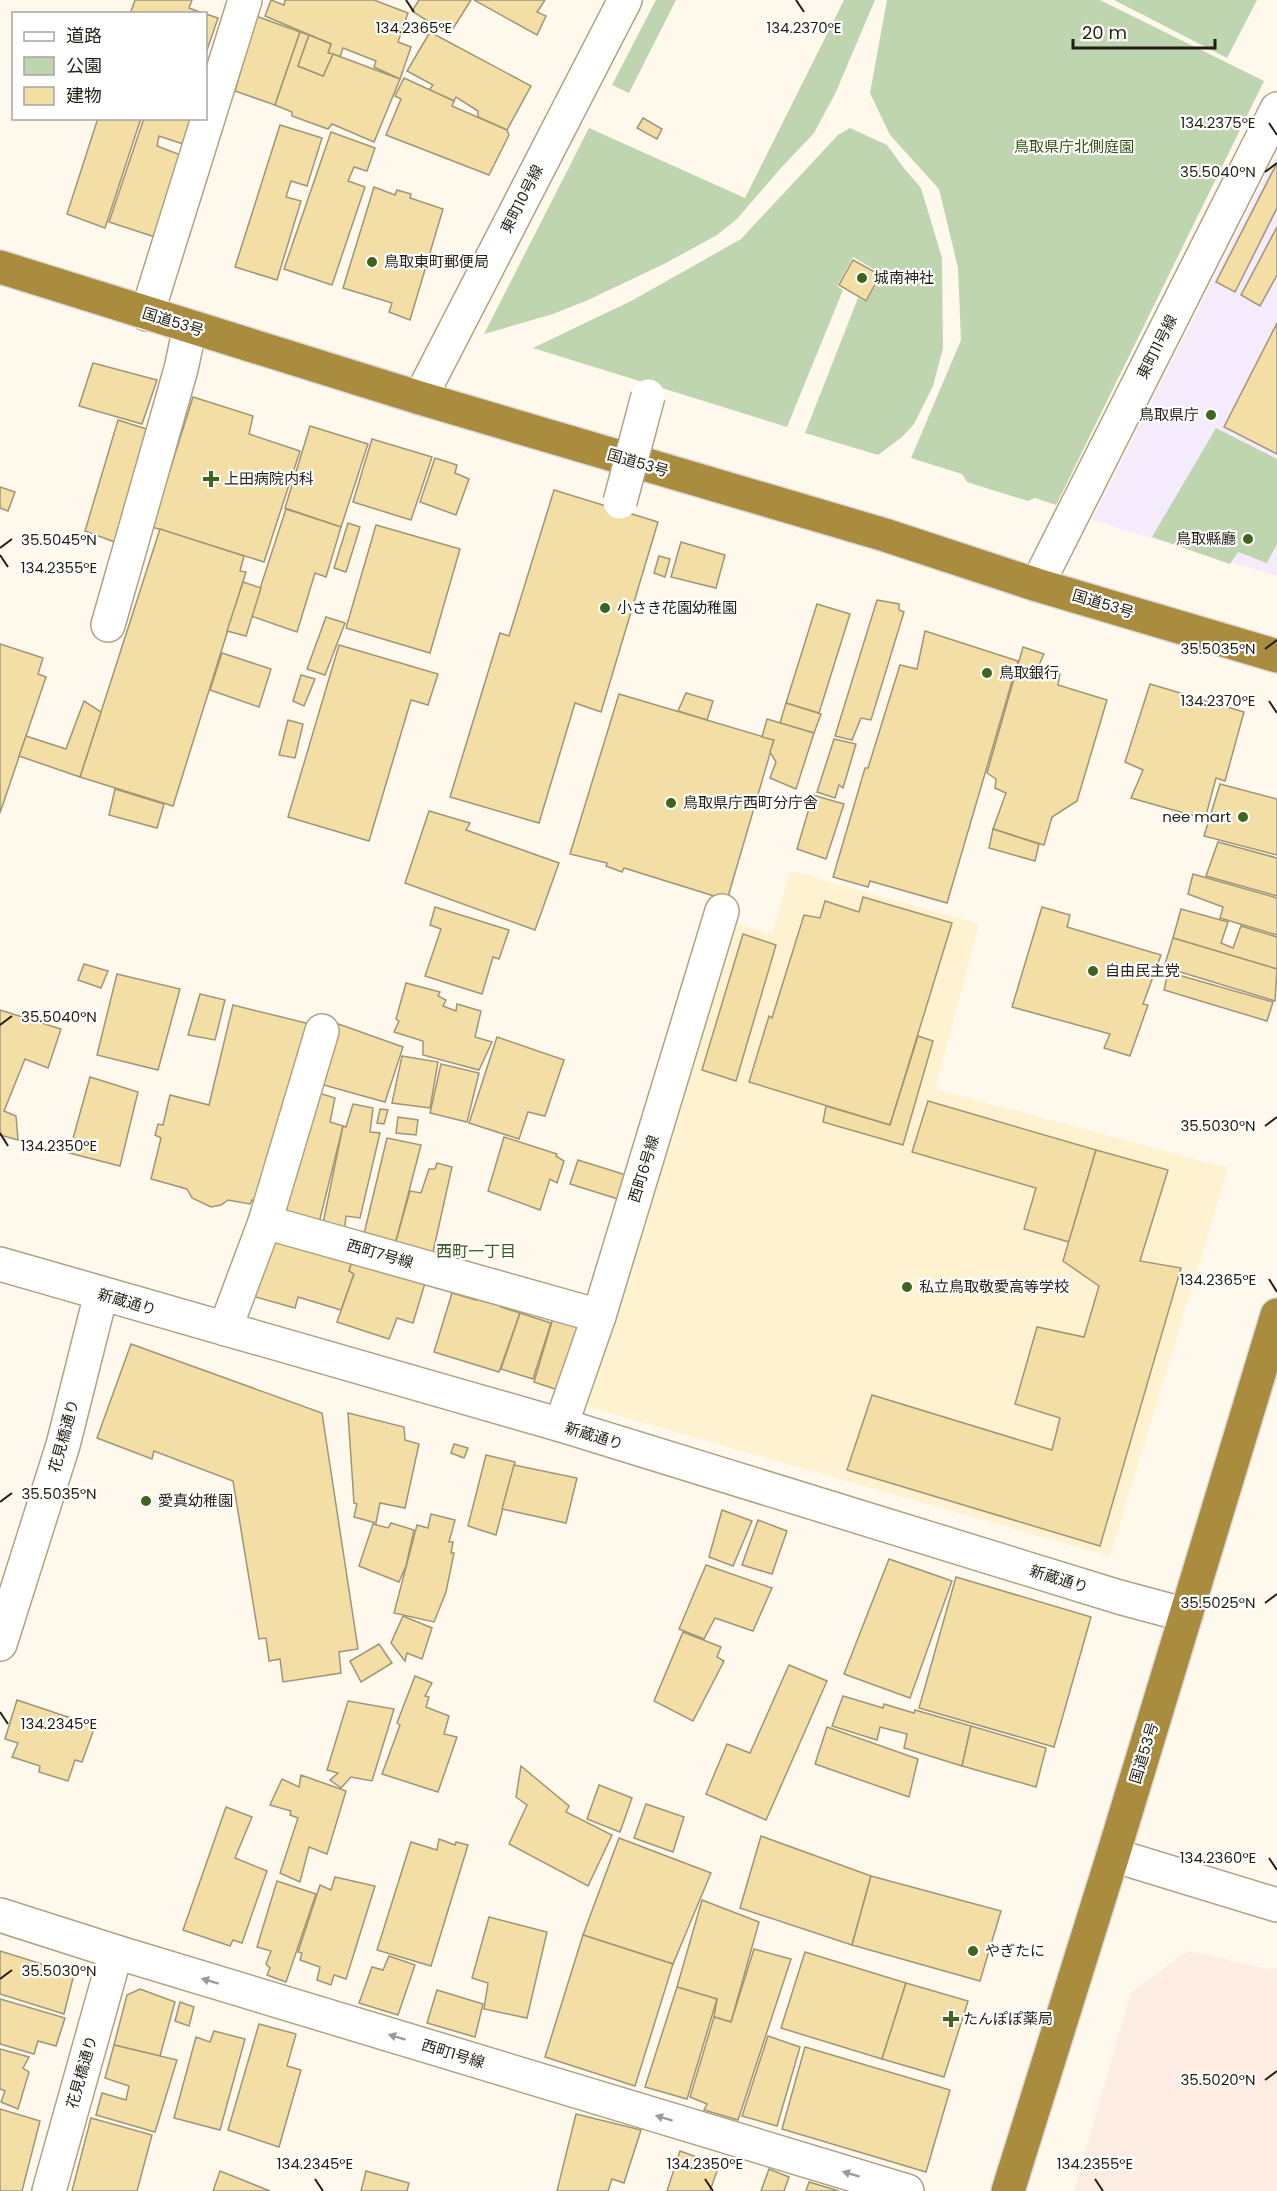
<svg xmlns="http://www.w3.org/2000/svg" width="1277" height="2191" font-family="Poppins,'Noto Sans JP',sans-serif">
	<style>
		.commercial { fill: #f4ecfc }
		.built { fill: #fef2d1 }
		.medical { fill: #fdece1 }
		.green { fill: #bed5af }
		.building { fill: #f3dea5; stroke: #a09576; stroke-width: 1.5 }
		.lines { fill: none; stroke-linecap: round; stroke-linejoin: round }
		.minor-casing { stroke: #afa384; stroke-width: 36 }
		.highway-casing { stroke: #dcdbd9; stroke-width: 36 }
		.minor { stroke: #fff; stroke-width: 33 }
		.highway { stroke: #a98c3d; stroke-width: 33 }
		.minor-bridge-casing { stroke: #afa384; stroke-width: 36; stroke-linecap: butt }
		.minor-bridge { stroke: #fff; stroke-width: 33 }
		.oneway { fill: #9c9a94 }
		.ticks { fill: none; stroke: #231e12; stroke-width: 2 }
		.poi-dot { fill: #3e641d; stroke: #fff; stroke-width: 2 }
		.labels { text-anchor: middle; stroke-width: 4.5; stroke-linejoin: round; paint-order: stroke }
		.park-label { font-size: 15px; fill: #30540b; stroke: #fff }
		.street-label { font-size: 15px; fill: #231e12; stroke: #fff }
		.poi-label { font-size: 15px; fill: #231e12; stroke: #fff; text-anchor: start }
		.neighbourhood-label { font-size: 16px; fill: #3a5c1d; stroke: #fff }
		.ticks-label { font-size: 15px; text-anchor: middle; fill: #231e12; stroke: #fff; stroke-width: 4.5; stroke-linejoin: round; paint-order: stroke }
	</style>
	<rect width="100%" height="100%" fill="#fef9ec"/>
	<path class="commercial" d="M1277,153V576L1092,520Z"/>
	<path class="built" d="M791,871L979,924L935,1089L1228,1168L1110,1556L585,1406L731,922L772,934Z"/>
	<path class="medical" d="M1188,1951L1268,1969L1277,1968V2191H1074L1131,1993Z"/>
	<g class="green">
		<path d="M656,0H676L629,93L612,85Z"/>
		<path d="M844,0H875L835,94L814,133L780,169L737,219L717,235L664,264L588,300L553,314L484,334L589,128L745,198Z"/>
		<path d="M887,0H1100L1264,81L1056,505L1035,498L1028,501L967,482L962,474L911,458L961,340L958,268L939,189L890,135L870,93Z"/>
		<path d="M1114,0H1257L1227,58Z"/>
		<path d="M850,128L887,145L903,167L921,188L942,258L943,348L933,386L914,424L902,437L878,455L805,433L858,298L866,302L882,274L853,257L837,286L843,290L787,427L533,348L633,300L741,239L838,135Z"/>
		<path d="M1216,428L1277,459V544L1267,563L1238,552L1230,564L1152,537Z"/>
	</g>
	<g class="building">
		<path d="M135,0H192L189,8L205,14H130Z"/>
		<path d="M271,0L284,5L285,0H374L408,13L398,42L411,47L400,79L374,67L376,61L343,48L340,57L328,53L331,44L265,16Z"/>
		<path d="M419,0H471L449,35L412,11Z"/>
		<path d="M474,0H545L537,12L546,16L537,35Z"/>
		<path d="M206,14L218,18L206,53Z"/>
		<path d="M256,16L300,32L275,105L235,91Z"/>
		<path d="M300,32L309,35L298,66L323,76L333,54L400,79L374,142L332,124L328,129L292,116V112L275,105Z"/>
		<path d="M430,32L531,86L507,130L478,117V111L456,97L454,101L429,90L433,85L407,71Z"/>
		<path d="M309,35L331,44L328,53L333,54L323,76L298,66Z"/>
		<path d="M404,78L454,101L452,106L507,130L509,135L489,175L386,135L401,99L395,96Z"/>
		<path d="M98,118H141L105,228L67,214Z"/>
		<path d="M144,118H195L186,145L159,136L157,146L183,156L155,237L109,222Z"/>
		<path d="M643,118L662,129L657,139L637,128Z"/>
		<path d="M280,125L322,138L307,186L291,181L286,197L301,201L277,280L235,267Z"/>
		<path d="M331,132L375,148L367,171L354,167L348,181L365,187L332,285L284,269Z"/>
		<path d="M1277,163V208L1235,292L1216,282Z"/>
		<path d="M374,187L395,195L397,190L411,194L410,198L443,209L410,320L389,312L392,303L343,288Z"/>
		<path d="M1277,227V275L1260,306L1241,295Z"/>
		<path d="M853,260L880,275L866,301L839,285Z"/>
		<path d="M1277,323V454L1224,427Z"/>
		<path d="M93,363L157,380L142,424L79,406Z"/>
		<path d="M193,397L253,416L249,434L300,451L264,562L152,527Z"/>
		<path d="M118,420L153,431L120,544L85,531Z"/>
		<path d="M310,426L368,444L341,527L285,508Z"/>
		<path d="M372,439L432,457L411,520L353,502Z"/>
		<path d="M435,458L457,465L455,473L469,479L456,515L420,502Z"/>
		<path d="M0,487L15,492L8,511L0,508Z"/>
		<path d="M554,490L658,522L601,712L575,703L539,823L450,797L500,633L509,636Z"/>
		<path d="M286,509L341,527L326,577L315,573L297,632L251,616Z"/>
		<path d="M348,523L360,527L346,572L334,568Z"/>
		<path d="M376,525L460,549L430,653L346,628Z"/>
		<path d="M160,529L244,556L240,571L246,572L173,806L80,777Z"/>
		<path d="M681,542L725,555L716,588L671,577Z"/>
		<path d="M659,556L670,559L665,577L654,573Z"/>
		<path d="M243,582L261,588L246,636L227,631Z"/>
		<path d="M877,600L899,604V610L904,612L871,720L861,718L852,740L835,736Z"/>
		<path d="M817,604L850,614L819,713L786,703Z"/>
		<path d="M326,617L345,623L325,675L307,669Z"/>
		<path d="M925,631L1018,661L947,903L870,881L868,887L833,877L865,768H868L900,665L917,669Z"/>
		<path d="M0,644L43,658L38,674L46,677L0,813Z"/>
		<path d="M339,645L438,674L428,705L411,700L369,841L288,817Z"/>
		<path d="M1023,647L1044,654L1039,665L1060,673L1058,685L1107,700L1077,801L1052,817L1044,845L993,829L1006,793L995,788L996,779L987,773Z"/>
		<path d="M222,653L271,669L259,707L210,690Z"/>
		<path d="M301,675L315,679L304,706L293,701Z"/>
		<path d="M1150,684L1244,712L1225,781L1216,778L1205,819L1131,798L1143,770L1125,762Z"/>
		<path d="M686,693L713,701L707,720L678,711Z"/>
		<path d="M619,694L774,740L727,900L624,868L622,872L606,866L607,863L570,854Z"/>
		<path d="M84,701L101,712L80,777L19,756L26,736L66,749Z"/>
		<path d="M786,703L821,714L814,733L780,723Z"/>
		<path d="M767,719L814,733L796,789L770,778L776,762L770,752L774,740L762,737Z"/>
		<path d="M288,720L303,724L295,758L279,755Z"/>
		<path d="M834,739L856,744L843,788L839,785L835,798L817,792Z"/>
		<path d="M1220,784L1277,799V855L1204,836Z"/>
		<path d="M115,789L164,804L157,828L109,815Z"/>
		<path d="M813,795L844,804L826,859L797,849Z"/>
		<path d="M429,811L470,823L466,830L559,863L535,930L405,883Z"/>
		<path d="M993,829L1039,844L1035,861L989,848Z"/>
		<path d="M1218,842L1277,858V896L1206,876Z"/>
		<path d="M1193,874L1277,898V935L1220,918L1223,907L1188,894Z"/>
		<path d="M863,897L952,923L890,1125L749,1082L769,1016L772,1018L804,915L820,918L825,901L859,912Z"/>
		<path d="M435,907L509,930L499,959L493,957L482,994L425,976L441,929L430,925Z"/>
		<path d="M1042,907L1070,915L1067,927L1161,955L1143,1004L1148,1005L1130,1056L1104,1048L1110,1034L1012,1007Z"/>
		<path d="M1181,909L1228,922L1221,943L1233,948L1241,926L1277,937V969L1173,938Z"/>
		<path d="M743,934L776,945L736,1081L702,1070Z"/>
		<path d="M1173,938L1277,969L1275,1001L1164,967Z"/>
		<path d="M84,964L108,971L101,988L78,980Z"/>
		<path d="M1168,972L1273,1002L1267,1021L1164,990Z"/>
		<path d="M117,974L180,989L158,1070L97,1055Z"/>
		<path d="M406,983L440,992L438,996L446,1000L443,1006L456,1011L457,1004L481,1011L475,1037L492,1042L479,1070L423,1055V1041L394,1032L399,1021L396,1019Z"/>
		<path d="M200,994L225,1000L215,1040L188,1035Z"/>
		<path d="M233,1005L314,1025L266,1204L252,1200L250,1204L228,1200L221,1205L211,1207L192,1198L187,1189L151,1179L161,1138L155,1135L158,1124L163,1125L170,1095L209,1105Z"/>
		<path d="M0,1010L61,1029L48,1068L25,1059L4,1111L16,1116L18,1140L0,1135Z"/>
		<path d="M330,1021L403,1047L385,1102L313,1082Z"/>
		<path d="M918,1036L933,1041L903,1145L823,1122L826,1106L890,1125Z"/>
		<path d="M497,1037L564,1060L545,1116L528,1112L519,1139L469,1123Z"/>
		<path d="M402,1056L438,1062L430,1108L392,1103Z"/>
		<path d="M441,1064L479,1073L467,1122L430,1113Z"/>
		<path d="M90,1077L138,1092L120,1166L69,1153Z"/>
		<path d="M312,1091L335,1098L330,1122L343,1126L318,1227L301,1223V1215L286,1211Z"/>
		<path d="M928,1101L1096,1150L1069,1242L1024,1229L1036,1188L912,1152Z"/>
		<path d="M353,1104L373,1108L370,1132L380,1133L360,1218L346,1216L344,1234L322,1228L343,1126L346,1127Z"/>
		<path d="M380,1109L388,1110L384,1124L377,1123Z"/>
		<path d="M398,1117L418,1120L416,1135L396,1133Z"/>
		<path d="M504,1137L557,1154L556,1156L564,1161L557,1183L550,1179L540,1210L488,1191Z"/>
		<path d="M387,1138L421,1145L396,1241L364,1234Z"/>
		<path d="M1096,1150L1168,1170L1140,1261L1181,1268L1100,1546L847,1470L872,1395L1052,1450L1060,1418L1015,1404L1037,1327L1084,1337L1099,1286L1063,1261Z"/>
		<path d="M578,1160L626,1175L618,1199L570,1184Z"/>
		<path d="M437,1163L452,1167L431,1261L393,1250V1241H396L410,1191L421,1193L429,1169H435Z"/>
		<path d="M270,1235L352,1261L349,1271L354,1274L341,1310L298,1297L295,1308L249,1295Z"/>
		<path d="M352,1261L425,1283L413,1323L397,1318L389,1339L337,1322L354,1274L349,1271Z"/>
		<path d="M452,1293L476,1300L477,1295L502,1304L501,1307L520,1313L499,1372L434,1352Z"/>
		<path d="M520,1313L551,1323L533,1379L501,1369Z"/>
		<path d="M553,1318L581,1328L561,1391L534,1382Z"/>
		<path d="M131,1344L322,1413L358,1649L339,1652L341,1673L283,1682L280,1659L269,1661L266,1638L259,1639L233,1481L154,1451L152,1459L97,1438Z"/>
		<path d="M348,1413L404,1427L405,1440L419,1444L405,1508L380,1503L376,1523L354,1517L357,1504L354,1503Z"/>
		<path d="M454,1444L468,1448L464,1458L451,1453Z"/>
		<path d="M486,1455L515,1462L496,1535L468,1526Z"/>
		<path d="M514,1465L577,1478L566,1523L502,1509Z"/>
		<path d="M722,1510L752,1521L733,1566L709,1557Z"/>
		<path d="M431,1514L455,1520L449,1542H453L451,1553H454L446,1592L434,1622L394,1613L417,1525L428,1528Z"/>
		<path d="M758,1520L787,1531L772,1574L742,1565Z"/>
		<path d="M391,1523L414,1530L406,1566L399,1582L359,1566L373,1524L388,1528Z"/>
		<path d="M889,1559L952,1581L910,1698L844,1674Z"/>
		<path d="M706,1565L772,1588L753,1631L715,1618L704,1639L679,1629Z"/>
		<path d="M956,1577L1091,1617L1054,1747L919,1708Z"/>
		<path d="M403,1616L432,1628L422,1659L407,1653L405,1661L391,1643Z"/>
		<path d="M683,1632L721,1647L717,1657L724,1661L693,1721L654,1701Z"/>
		<path d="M379,1644L392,1663L361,1682L350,1661Z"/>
		<path d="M789,1665L827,1681L766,1820L706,1794L727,1744L750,1753Z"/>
		<path d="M415,1676L432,1683L425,1696L429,1697L426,1707L449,1716L444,1734L457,1737L438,1792L382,1774L400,1725L397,1723Z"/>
		<path d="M843,1696L883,1708L884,1704L914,1713L915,1710L971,1726L962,1766L904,1748L907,1734L880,1727L877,1740L832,1726Z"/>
		<path d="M17,1700L95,1726L82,1762L75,1760L68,1781L39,1772L40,1766L12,1757L18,1743L5,1739Z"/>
		<path d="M348,1701L394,1709L372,1781L351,1777L341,1788L330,1780L338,1773L327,1770Z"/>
		<path d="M971,1726L1046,1748L1036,1787L962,1766Z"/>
		<path d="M827,1727L918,1759L909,1797L815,1764Z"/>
		<path d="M521,1766L569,1806L566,1812L612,1835L588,1886L509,1844L527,1805L516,1797Z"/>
		<path d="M301,1775L346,1791L327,1854L309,1847L300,1882L280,1873L298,1818L290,1815L291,1811L270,1805L282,1779L299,1787Z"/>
		<path d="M599,1785L632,1798L620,1832L587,1819Z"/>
		<path d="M646,1804L684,1817L673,1852L634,1838Z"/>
		<path d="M226,1807L252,1817L235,1858L267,1871L242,1943L233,1940L230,1946L183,1930Z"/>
		<path d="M761,1836L871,1876L852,1945L740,1908Z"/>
		<path d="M619,1838L711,1873L673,1964L583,1935Z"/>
		<path d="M439,1839L455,1845L456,1842L468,1845L431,1966L377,1950L411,1842L437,1850Z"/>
		<path d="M871,1876L1001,1911L980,1981L852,1945Z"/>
		<path d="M335,1877L375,1886L346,1979L334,1975L331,1985L317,1980L320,1967L300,1960L302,1953L298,1952L320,1885L331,1890Z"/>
		<path d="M277,1881L316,1894L286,1982L267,1975L270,1968L266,1964L271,1951L257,1947Z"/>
		<path d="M702,1900L759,1922L731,2022L714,2017L717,1999L677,1987Z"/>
		<path d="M489,1917L547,1932L527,2018L484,2009L488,1983L472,1978Z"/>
		<path d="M583,1935L673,1964L635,2086L545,2057Z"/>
		<path d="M754,1949L791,1959L738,2120L704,2110L707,2104L690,2097L714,2017L731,2022Z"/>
		<path d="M0,1951L74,1974L64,2014L0,1994Z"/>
		<path d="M805,1952L906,1983L882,2059L781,2028Z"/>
		<path d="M389,1956L415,1965L398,2015L359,2003L372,1967L383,1970Z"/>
		<path d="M906,1983L968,2001L944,2077L882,2059Z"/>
		<path d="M677,1987L717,1999L687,2099L645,2087Z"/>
		<path d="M140,1989L175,2002L160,2056L114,2045L127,1995Z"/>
		<path d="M437,1990L483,2004L475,2037L427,2023Z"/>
		<path d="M0,1999L65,2018L56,2046L38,2041L34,2054L0,2044Z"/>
		<path d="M180,2002L194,2007L189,2026L175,2021Z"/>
		<path d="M259,2024L296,2034L287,2066L301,2070L279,2147L228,2130Z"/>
		<path d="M214,2031L245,2039L220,2130L174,2118L196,2037L210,2042Z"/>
		<path d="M768,2036L800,2047L777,2126L742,2116Z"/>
		<path d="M114,2045L177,2060L155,2132L96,2115L102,2093L126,2100L129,2086L105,2078Z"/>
		<path d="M805,2047L950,2090L926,2172L782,2129Z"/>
		<path d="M0,2049L29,2057L23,2068L29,2072L18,2109L1,2102L5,2091L0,2089Z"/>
		<path d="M0,2109L40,2121L22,2191H0Z"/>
		<path d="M576,2114L641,2130L624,2183L612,2179L608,2191H557Z"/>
		<path d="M91,2118L152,2135L137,2191H72Z"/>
		<path d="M680,2151L719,2165L710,2191H667Z"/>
		<path d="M769,2169L789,2177L784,2191H761Z"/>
		<path d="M220,2171L270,2191H213Z"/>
		<path d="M366,2171L409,2183L407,2191H361Z"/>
		<path d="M809,2182L839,2191H806Z"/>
	</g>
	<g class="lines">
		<g class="minor-casing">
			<g id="minor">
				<path d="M147,314L245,0"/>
				<path d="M420,398L625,0"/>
				<path d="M1037,585L1277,109"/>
				<path d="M108,625L181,369L190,327"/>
				<path d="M265,1222L599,1316"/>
				<path d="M0,1264L561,1425L1119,1597L1186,1615"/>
				<path d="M225,1329L265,1222L322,1031"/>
				<path d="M561,1425L599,1316L722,911"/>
				<path d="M0,1644L63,1445L101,1294"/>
				<path d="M1113,1855L1277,1905"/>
				<path d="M0,1915L116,1952L907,2191"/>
				<path d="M49,2191L116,1952"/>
			</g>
		</g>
		<g class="highway-casing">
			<g id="highway">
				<path d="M0,267L420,398L885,535L1037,585L1277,656"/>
				<path d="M1008,2191L1113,1855L1277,1315"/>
			</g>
		</g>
		<use href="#minor" class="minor"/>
		<use href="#highway" class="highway"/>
		<g class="minor-bridge-casing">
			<path id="minor-bridge" d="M620,502L648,396"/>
		</g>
		<use href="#minor-bridge" class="minor-bridge"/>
	</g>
	<defs><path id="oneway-solid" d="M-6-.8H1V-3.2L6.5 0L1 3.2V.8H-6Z" transform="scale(1.5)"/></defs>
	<g class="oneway">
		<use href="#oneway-solid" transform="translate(210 1981) rotate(-163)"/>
		<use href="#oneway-solid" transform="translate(397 2037) rotate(-163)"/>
		<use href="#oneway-solid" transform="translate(664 2118) rotate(-163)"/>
		<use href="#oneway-solid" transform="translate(851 2174) rotate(-163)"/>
	</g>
	<path class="ticks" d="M406,0L414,12M796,0L804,12M1269,123L1277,135M1265,172L1277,163M0,548L12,539M0,555L8,567M1265,649L1277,640M1269,701L1277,713M0,1025L12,1016M1265,1126L1277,1117M0,1133L8,1146M1269,1279L1277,1292M0,1502L12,1493M1265,1603L1277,1594M0,1712L8,1724M1269,1858L1277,1870M0,1979L12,1970M1265,2080L1277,2071M315,2179L323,2191M705,2179L713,2191M1095,2179L1103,2191"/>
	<g class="poi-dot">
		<circle cx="372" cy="262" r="6"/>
		<circle cx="862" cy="278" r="6"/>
		<circle cx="1211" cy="415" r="6"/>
		<path d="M208 470h6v6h6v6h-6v6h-6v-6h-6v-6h6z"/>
		<circle cx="1248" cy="539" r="6"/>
		<circle cx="605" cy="608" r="6"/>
		<circle cx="987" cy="673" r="6"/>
		<circle cx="671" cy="803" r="6"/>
		<circle cx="1243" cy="817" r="6"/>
		<circle cx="1093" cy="971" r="6"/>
		<circle cx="907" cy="1287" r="6"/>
		<circle cx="146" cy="1501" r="6"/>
		<circle cx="973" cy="1951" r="6"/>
		<path d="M948 2010h6v6h6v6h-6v6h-6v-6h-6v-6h6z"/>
	</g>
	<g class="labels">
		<g class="park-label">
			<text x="1074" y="152">鳥取県庁北側庭園</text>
		</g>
		<g class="street-label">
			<text transform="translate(522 199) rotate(-63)" y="5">東町10号線</text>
			<text transform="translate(173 322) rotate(17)" y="5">国道53号</text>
			<text transform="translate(1157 347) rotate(-63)" y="5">東町11号線</text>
			<text transform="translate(638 463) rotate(16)" y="5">国道53号</text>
			<text transform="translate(1103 604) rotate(17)" y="5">国道53号</text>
			<text transform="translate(644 1169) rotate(-73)" y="5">西町6号線</text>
			<text transform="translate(380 1254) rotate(16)" y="5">西町7号線</text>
			<text transform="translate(127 1302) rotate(16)" y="5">新蔵通り</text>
			<text transform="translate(64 1436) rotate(-75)" y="5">花見橋通り</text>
			<text transform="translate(594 1436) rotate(17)" y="5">新蔵通り</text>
			<text transform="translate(1059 1579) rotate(17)" y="5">新蔵通り</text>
			<text transform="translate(1144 1753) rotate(-73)" y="5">国道53号</text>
			<text transform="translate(453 2054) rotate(17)" y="5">西町1号線</text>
			<text transform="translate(82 2072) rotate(-74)" y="5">花見橋通り</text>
		</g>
		<g class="poi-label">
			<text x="384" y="267">鳥取東町郵便局</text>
			<text x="874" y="283">城南神社</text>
			<text x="1199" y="420" text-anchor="end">鳥取県庁</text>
			<text x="224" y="484">上田病院内科</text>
			<text x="1236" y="544" text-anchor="end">鳥取縣廳</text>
			<text x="617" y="613">小さき花園幼稚園</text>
			<text x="999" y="678">鳥取銀行</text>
			<text x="683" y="808">鳥取県庁西町分庁舎</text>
			<text x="1231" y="822" text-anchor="end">nee mart</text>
			<text x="1105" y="976">自由民主党</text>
			<text x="919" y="1292">私立鳥取敬愛高等学校</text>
			<text x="158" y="1506">愛真幼稚園</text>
			<text x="985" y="1956">やぎたに</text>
			<text x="963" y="2024">たんぽぽ薬局</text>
		</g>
		<g class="neighbourhood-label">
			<text x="476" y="1257">西町一丁目</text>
		</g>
	</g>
	<g class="ticks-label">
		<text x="414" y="33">134.2365°E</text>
		<text x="804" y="33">134.2370°E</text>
		<text x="1218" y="128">134.2375°E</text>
		<text x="1218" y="177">35.5040°N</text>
		<text x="59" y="545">35.5045°N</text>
		<text x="59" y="573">134.2355°E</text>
		<text x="1218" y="654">35.5035°N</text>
		<text x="1218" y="706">134.2370°E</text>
		<text x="59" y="1022">35.5040°N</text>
		<text x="1218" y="1131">35.5030°N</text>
		<text x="59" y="1151">134.2350°E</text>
		<text x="1218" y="1285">134.2365°E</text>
		<text x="59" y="1499">35.5035°N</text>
		<text x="1218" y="1608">35.5025°N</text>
		<text x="59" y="1729">134.2345°E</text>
		<text x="1218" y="1863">134.2360°E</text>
		<text x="59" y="1976">35.5030°N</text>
		<text x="1218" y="2085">35.5020°N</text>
		<text x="315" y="2169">134.2345°E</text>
		<text x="705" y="2169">134.2350°E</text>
		<text x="1095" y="2169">134.2355°E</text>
	</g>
	<rect x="12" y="12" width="195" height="108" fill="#ffffff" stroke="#a7a5a0" stroke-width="1.5"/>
	<rect x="24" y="32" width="30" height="9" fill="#ffffff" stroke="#a7a5a0" stroke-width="1.5"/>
	<text x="66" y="42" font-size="18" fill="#231e12">道路</text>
	<rect x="24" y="57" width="30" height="18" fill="#bed5af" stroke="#a7a5a0" stroke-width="1.5"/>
	<text x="66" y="72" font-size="18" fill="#231e12">公園</text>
	<rect x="24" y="87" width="30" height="18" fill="#f3dea5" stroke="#a7a5a0" stroke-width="1.5"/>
	<text x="66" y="102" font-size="18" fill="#231e12">建物</text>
	<path d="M1073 39v9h142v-9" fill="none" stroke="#231e12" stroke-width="3"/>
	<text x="1082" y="39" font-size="18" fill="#231e12" stroke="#ffffff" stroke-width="4.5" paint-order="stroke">20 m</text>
</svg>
